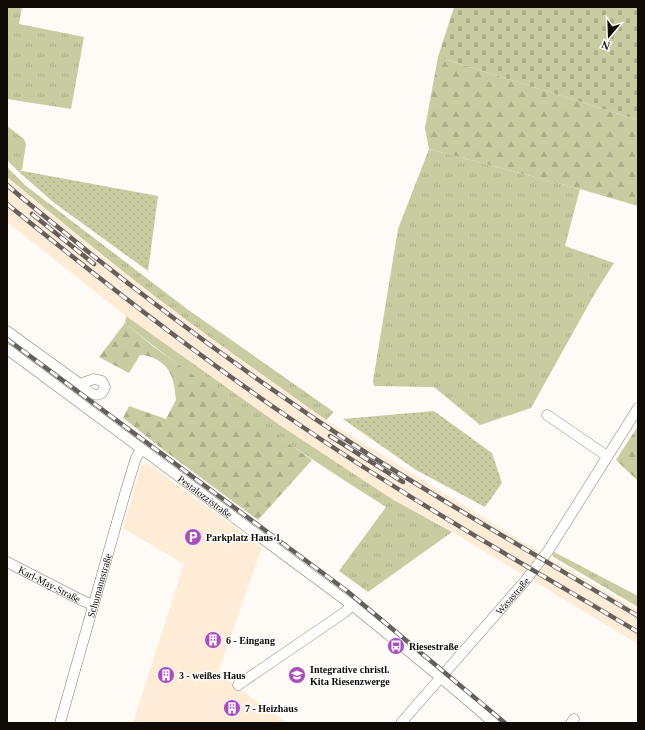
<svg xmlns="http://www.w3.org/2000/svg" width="645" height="730" font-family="Georgia,serif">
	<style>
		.built { fill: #feecd6 }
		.grass { fill: url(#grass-tufts) }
		.forest { fill: url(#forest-firs) }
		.cemetery { fill: url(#cemetery-stones) }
		.garden { fill: url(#garden-dots) }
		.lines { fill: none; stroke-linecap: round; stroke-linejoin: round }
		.minor-casing { stroke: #8b7c69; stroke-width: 11 }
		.minor { stroke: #fff; stroke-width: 10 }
		.rail-casing { stroke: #65605b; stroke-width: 4.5 }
		.rail { stroke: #fff; stroke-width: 3; stroke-dasharray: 9; stroke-linecap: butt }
		.labels { text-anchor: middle; stroke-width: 3; stroke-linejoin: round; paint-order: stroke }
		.street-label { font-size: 10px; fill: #100a05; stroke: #fff }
		.poi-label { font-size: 10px; font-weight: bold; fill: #100a05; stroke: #fff; text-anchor: start }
	</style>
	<defs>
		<pattern id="grass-tufts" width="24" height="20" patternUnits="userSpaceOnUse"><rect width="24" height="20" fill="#c9cba1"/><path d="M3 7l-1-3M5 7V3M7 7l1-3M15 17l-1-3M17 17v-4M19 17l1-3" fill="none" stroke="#acad89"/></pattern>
		<pattern id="forest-firs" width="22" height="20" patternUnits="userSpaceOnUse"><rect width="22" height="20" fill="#c9cba1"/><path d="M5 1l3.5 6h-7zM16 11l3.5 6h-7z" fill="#acad89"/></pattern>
		<pattern id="cemetery-stones" width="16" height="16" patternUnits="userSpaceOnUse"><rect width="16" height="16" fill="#c9cba1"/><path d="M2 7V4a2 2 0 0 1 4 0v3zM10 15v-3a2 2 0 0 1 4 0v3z" fill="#acad89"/></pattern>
		<pattern id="garden-dots" width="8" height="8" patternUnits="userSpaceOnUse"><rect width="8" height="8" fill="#c9cba1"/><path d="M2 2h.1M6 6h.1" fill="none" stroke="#acad89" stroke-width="1.8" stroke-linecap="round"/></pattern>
	</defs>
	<rect width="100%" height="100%" fill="#fefaf6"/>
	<g class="built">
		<path d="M7,177L100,254L157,298L227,350L326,420L536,550L638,610V644L441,525L392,499L281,426L126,316L7,222Z"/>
		<path d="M147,463L262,547L218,673L287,723H133L184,564L123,528L141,466Z"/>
	</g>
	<g class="grass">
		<path d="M7,7H22L19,24L84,37L71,109L7,99Z"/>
		<path d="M7,126L24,139L26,144L22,170H17L7,160Z"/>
		<path d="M429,149L580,189L565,246L614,263L595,293L531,408L480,425L434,387L374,386L373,381L398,229Z"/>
		<path d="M7,167L26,186L187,309L334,412L326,420C269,379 212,340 156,297C105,258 56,217 7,177Z"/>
		<path d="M126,316L281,426L392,499L452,532L368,592L339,571L386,507C296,450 208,390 125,323Z"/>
		<path d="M554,552L638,596V607L552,556Z"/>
	</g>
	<g class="forest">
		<path d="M438,57L638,120V206L580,189L429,149L425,128Z"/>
		<path d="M125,323L154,347L312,460L258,520L165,451L123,418L129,406L166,419L176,400C175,392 174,382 171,375C166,363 153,355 140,355L129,373L99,357Z"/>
		<path d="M638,426V481L616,460Z"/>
	</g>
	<path class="cemetery" d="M454,7H638V120L438,57Z"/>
	<g class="garden">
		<path d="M17,170L158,196L148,271L53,202Z"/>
		<path d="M434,411L492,453L502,483L485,507L416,470L343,419Z"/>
	</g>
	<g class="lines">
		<g class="minor-casing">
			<g id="minor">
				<path d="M7,331L80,384C87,392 100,402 105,387L102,381L94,379L80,384"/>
				<path id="s1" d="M7,349L352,605L440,677L494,723"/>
				<path d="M547,415L607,456"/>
				<path id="s2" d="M7,562L81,600L93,605"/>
				<path d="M238,685L345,612L352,605"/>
				<path id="s3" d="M60,723L126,490L136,458L141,450"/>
				<path id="s4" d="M401,723L525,581L548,551L638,408"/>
				<path d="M571,723L574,719"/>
			</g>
		</g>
		<use href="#minor" class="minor"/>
		<g class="rail-casing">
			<g id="rail">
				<path d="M7,185C31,206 57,226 81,246C174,321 271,391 371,456C459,511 549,563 638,616"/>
				<path d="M7,204C98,278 191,351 288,417C401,495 520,562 638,632"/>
				<path d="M32,214L94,264"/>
				<path d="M7,339L347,591L505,723"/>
				<path d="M330,436L403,482"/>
			</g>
		</g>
		<use href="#rail" class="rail"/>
	</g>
	<defs>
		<g id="parking-disc" transform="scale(0.9)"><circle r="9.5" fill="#a850bc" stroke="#fff"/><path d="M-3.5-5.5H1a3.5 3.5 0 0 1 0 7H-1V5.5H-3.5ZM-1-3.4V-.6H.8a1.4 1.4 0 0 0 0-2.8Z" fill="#fff"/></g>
		<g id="building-disc" transform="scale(0.9)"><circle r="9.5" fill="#a850bc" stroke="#fff"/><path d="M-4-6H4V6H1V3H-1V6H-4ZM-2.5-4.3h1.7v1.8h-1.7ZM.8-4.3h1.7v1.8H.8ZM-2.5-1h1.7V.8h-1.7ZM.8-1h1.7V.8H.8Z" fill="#fff"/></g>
		<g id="bus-disc" transform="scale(0.9)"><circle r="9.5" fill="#a850bc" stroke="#fff"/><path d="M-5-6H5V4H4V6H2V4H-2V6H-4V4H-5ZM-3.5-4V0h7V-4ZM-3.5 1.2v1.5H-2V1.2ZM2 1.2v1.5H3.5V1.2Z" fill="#fff"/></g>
		<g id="school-disc" transform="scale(0.9)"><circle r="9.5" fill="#a850bc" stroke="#fff"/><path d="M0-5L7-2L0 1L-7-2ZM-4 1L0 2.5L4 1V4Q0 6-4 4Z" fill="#fff"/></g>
	</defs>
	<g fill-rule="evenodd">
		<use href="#parking-disc" x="193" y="537"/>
		<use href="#building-disc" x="213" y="640"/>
		<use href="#bus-disc" x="396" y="646"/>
		<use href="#building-disc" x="166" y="675"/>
		<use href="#school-disc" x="297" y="675"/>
		<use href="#building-disc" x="232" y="708"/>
	</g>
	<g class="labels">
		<g class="street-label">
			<text dy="4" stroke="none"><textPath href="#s1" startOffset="247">Pestalozzistraße</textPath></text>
			<text dy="4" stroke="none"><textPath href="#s2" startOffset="48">Karl-May-Straße</textPath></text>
			<text dy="4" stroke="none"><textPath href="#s3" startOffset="143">Schumannstraße</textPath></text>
			<text dy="4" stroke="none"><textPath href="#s4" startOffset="169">Wasastraße</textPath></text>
		</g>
		<g class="poi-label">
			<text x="206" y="541">Parkplatz Haus 1</text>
			<text x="226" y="644">6 - Eingang</text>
			<text x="409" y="650">Riesestraße</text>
			<text x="310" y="673">Integrative christl.<tspan x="310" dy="12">Kita Riesenzwerge</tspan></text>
			<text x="179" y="679">3 - weißes Haus</text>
			<text x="245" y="712">7 - Heizhaus</text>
		</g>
	</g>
	<rect width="645" height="730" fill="none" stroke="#100a05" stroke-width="16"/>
	<g transform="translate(609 36) rotate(199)" stroke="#ffffff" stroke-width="3" paint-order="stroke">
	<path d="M0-3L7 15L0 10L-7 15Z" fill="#100a05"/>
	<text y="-6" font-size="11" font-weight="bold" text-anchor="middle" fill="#100a05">N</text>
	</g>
</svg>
